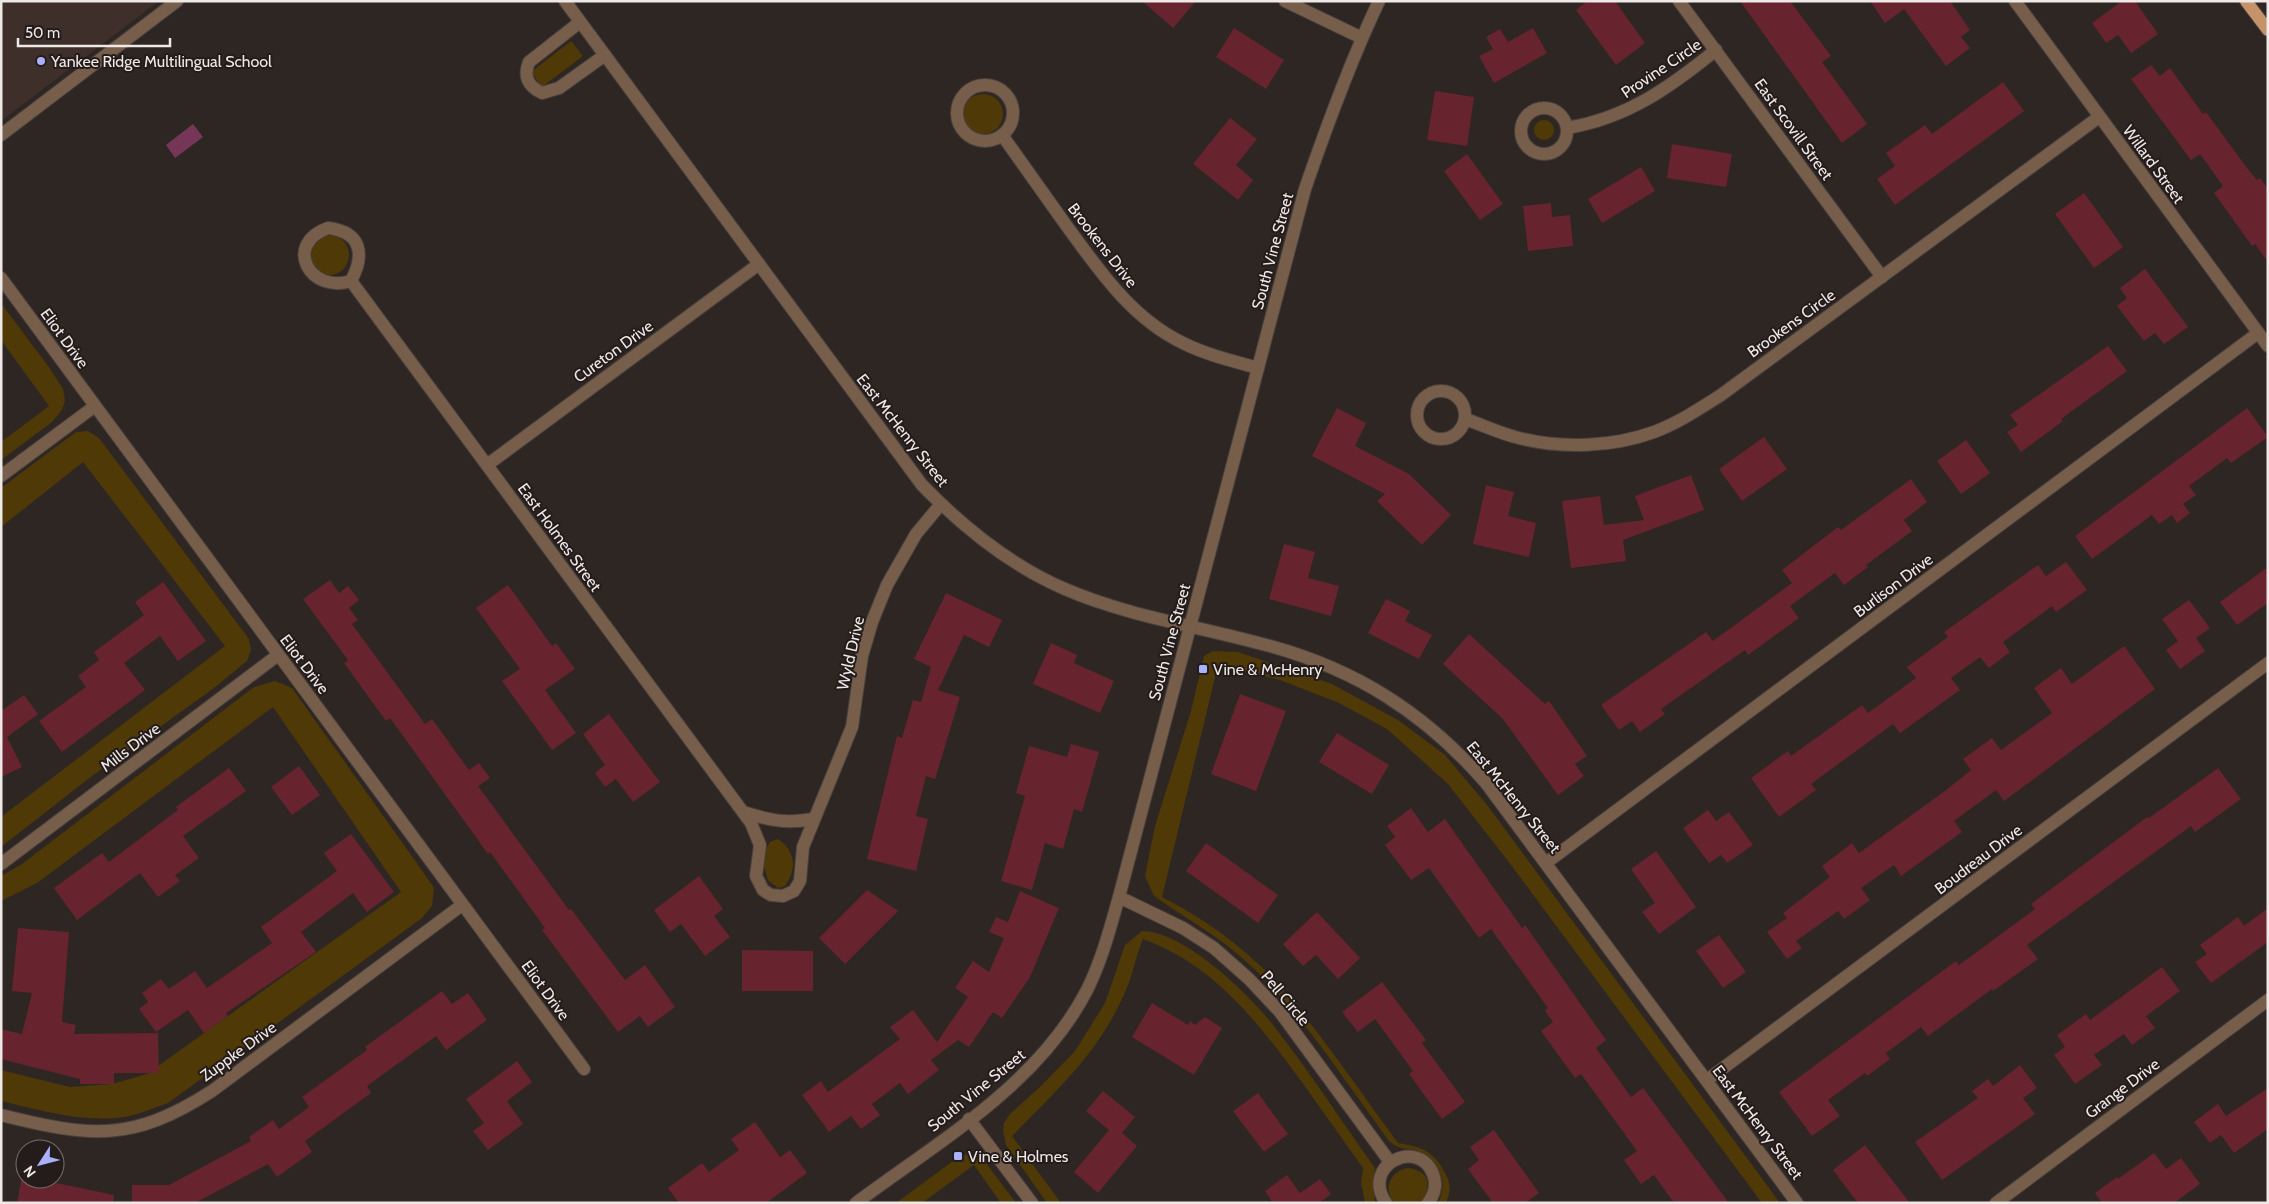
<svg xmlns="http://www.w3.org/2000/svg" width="2269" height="1204" font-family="Cabin,sans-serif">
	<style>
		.built { fill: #3e2f2b }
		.green { fill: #4e3907 }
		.water { fill: #763657 }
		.building { fill: #67232e }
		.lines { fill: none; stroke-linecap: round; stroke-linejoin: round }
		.minor-casing { stroke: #49413e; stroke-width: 14 }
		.major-casing { stroke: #49413e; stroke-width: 14 }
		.minor { stroke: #775e4a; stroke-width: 12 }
		.major { stroke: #c59369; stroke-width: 12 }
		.poi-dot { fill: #a9b0fc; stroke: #241c1a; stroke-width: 2 }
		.labels { text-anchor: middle; stroke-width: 4; stroke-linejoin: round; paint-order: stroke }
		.poi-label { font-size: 16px; fill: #eee8e6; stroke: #241c1a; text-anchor: start }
		.street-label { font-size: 16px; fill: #eee8e6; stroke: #241c1a }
	</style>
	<rect width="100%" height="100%" fill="#2e2623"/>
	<path class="built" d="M1,1H159L1,121Z"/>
	<g class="green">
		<path d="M571,41L583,56L542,87L531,72Z"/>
		<circle cx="983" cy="114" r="20"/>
		<circle cx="1544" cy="130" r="10"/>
		<circle cx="329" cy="255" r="20"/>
		<path d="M1,303L48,366L63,389L65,401L62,410L52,422L1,460V442L49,406L1,340Z"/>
		<path d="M88,431L99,438L249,639L251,650L247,661L214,688L92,776L1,847V817L225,646L83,462L1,527V488L76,432Z"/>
		<path d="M1213,651L1238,652L1332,684L1398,720L1445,755L1488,806L1780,1203H1762L1508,861L1448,784L1387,729L1339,703L1280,680L1218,665L1162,897C1205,919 1247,949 1279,985C1322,1035 1359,1090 1398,1143C1422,1147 1434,1151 1445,1173C1451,1183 1451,1192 1446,1203H1438C1448,1183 1441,1165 1422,1153C1410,1146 1403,1153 1389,1141C1344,1080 1293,999 1235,952C1210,931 1180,915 1154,896L1145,876L1155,826L1191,711L1204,656Z"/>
		<path d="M275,681L292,688L414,859L434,888L432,906L422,918L168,1103C151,1109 133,1117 116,1118C77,1121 38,1110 1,1101V1070L70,1087L112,1084L147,1074L401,892L273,707L37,883L1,901V876L22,864L254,687Z"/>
		<path d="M778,839C796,851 797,870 785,886L778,888L768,880L761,857L770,842Z"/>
		<path d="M1142,931C1181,931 1239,985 1264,1014C1303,1061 1339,1118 1375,1168L1373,1184L1375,1203H1365L1361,1182L1363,1168C1342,1139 1322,1110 1301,1081C1258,1022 1214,965 1143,939C1136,955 1133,974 1126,990C1100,1052 1057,1090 1012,1136L1061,1203H1047L1006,1145L1003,1130L1004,1123L1010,1114L1042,1085L1075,1051L1105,1003L1125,945Z"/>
		<path d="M972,1153L986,1163L1016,1203H1001L974,1165L922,1203H896L960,1156Z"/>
		<path d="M1408,1168C1431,1171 1431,1186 1422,1203H1395C1382,1189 1390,1171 1408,1168Z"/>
	</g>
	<path class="water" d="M193,124L203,137L175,158L166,145Z"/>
	<g class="building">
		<path d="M1142,1H1196L1173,28Z"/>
		<path d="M1587,1H1615L1645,43L1616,65L1576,10Z"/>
		<path d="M1740,1H1790L1831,56L1822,62L1867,124L1842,143Z"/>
		<path d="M1870,1H1950L1970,30L1961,37L1970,48L1946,66L1904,9L1885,23Z"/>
		<path d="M2122,1H2135L2158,34L2131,53L2118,35L2106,43L2092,23Z"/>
		<path d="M1234,28L1284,60L1266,89L1216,57Z"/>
		<path d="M1533,28L1547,53L1494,83L1479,56L1493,49L1486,37L1500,29L1508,42Z"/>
		<path d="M2151,65L2160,76L2170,68L2203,114L2206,112L2247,168L2257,180L2260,178L2268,189V262L2255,244L2252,246L2214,193L2223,186L2200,154L2191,160L2131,79Z"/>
		<path d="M2003,82L2024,111L1895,205L1877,179L1895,166L1886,153L1925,125L1932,134Z"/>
		<path d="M1435,91L1474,97L1467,146L1427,140Z"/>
		<path d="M1230,118L1257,139L1236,165L1253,180L1238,200L1193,164Z"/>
		<path d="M1672,144L1732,154L1726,187L1667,178Z"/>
		<path d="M1467,154L1503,204L1480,220L1444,171Z"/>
		<path d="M1641,167L1655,191L1602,223L1588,199Z"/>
		<path d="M2084,193L2123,247L2094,268L2055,214Z"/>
		<path d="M1551,203L1552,217L1570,215L1573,246L1528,251L1523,206Z"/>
		<path d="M2145,269L2188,327L2164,344L2155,333L2144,341L2117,306L2127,298L2120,288Z"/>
		<path d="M2108,346L2127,371L2061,419L2063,421L2021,452L2007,432L2018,425L2010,415Z"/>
		<path d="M1337,408L1366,423L1355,446L1409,474L1451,515L1422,545L1377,501L1385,494L1312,456Z"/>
		<path d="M2247,408L2268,437L2231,463L2227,458L2189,486L2196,495L2183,504L2190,513L2177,523L2172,515L2159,524L2152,515L2092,559L2075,536Z"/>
		<path d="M1764,437L1787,469L1742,501L1719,469Z"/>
		<path d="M1966,440L1990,473L1961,494L1937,461Z"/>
		<path d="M1691,475L1704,510L1623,540L1626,561L1571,568L1562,501L1600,496L1604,525L1644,520L1635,496Z"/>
		<path d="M1911,479L1927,502L1904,520L1912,531L1866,565L1868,567L1844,585L1835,573L1790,606L1799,618L1748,655L1745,650L1661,709L1665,714L1640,732L1632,721L1619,730L1601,705L1706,632L1713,641L1792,583L1782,570L1838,527L1841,530Z"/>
		<path d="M1486,485L1514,492L1508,516L1536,523L1529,557L1473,544Z"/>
		<path d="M1284,544L1315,552L1308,578L1339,586L1331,616L1269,599Z"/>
		<path d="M2066,562L2087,590L2056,612L2052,606L2003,642L2010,652L1989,668L1980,657L1951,678L1960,690L1900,733L1893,724L1811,784L1816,790L1779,817L1751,778L1788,751L1791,756L1862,705L1868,713L1916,678L1907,667L1948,637L1944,632L2038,565L2046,576Z"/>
		<path d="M2268,567V603L2237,625L2220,602Z"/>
		<path d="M330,580L339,593L348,586L359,600L349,608L358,620L352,624L425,724L432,719L469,770L479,763L490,778L478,786L569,910L571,909L625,980L645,965L675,1007L648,1027L640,1016L618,1032L542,930L545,928L490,852L488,854L390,718L386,721L344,663L348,660L303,599Z"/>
		<path d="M163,582L206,641L178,661L160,636L124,663L145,690L62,752L39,721L86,687L78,676L99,660L94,652L144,615L135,602Z"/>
		<path d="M508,585L552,646L556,643L575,669L545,690L576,733L552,750L502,681L520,669L476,608Z"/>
		<path d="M946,593L1002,620L989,647L964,635L938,690L960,697L935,779L926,776L916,816L928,819L916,871L867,859L897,736L902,738L913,700L921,702L931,667L914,659Z"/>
		<path d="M1386,599L1410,611L1405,621L1432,635L1419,659L1368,633Z"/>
		<path d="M2189,600L2210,628L2196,638L2205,651L2180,669L2166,650L2178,641L2162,619Z"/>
		<path d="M1469,634L1545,704L1549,701L1587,756L1575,764L1584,776L1558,795L1503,719L1443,664Z"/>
		<path d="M1051,643L1077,655L1074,663L1114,681L1100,713L1033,684Z"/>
		<path d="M2124,646L2155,689L2004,801L1996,790L1954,821L1962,832L1901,876L1894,865L1861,888L1870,900L1844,919L1838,911L1796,941L1802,948L1787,959L1767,932L1787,918L1783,913L1830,877L1822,866L1852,843L1859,853L1945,791L1971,770L1963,759L1992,738L2001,750L2052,713L2034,688L2061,668L2072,684Z"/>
		<path d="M1240,694L1286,711L1256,791L1211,774Z"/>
		<path d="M24,695L38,714L7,737L22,767L1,777V711Z"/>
		<path d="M609,714L660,782L633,802L616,779L605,787L595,773L605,765L583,734Z"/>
		<path d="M1337,733L1389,765L1372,794L1319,762Z"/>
		<path d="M1071,744L1099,752L1082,812L1074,809L1063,849L1045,843L1032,890L1001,881L1025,796L1016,793L1029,746L1067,757Z"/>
		<path d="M299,766L320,795L292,815L271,787Z"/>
		<path d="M229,768L246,791L183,836L199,858L175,875L180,881L158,897L140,873L77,920L54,888L102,853L109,862L178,810L176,807Z"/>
		<path d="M2218,768L2241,799L2195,832L2191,826L2027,945L2038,959L1993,991L1992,989L1928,1036L1921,1027L1886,1053L1890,1059L1867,1076L1865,1073L1828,1100L1840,1116L1812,1136L1779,1092L1956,961L1959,965L2035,909L2031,904L2147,817L2149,818Z"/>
		<path d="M1411,808L1428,832L1445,819L1522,928L1525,925L1606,1040L1596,1048L1631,1097L1643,1088L1729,1203H1674L1654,1175L1641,1184L1624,1160L1637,1151L1581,1074L1575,1078L1541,1031L1553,1022L1545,1011L1548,1008L1491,929L1479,938L1429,868L1411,880L1385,845L1395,837L1387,826Z"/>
		<path d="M1708,810L1716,821L1729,812L1753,845L1727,863L1721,855L1709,863L1683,828Z"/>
		<path d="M351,834L394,892L367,912L353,893L301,932L316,952L226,1013L228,1016L204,1033L188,1010L156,1032L139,1009L148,1002L142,993L161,979L169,989L195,971L207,988L272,943L261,927L337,871L324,853Z"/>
		<path d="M1206,843L1278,895L1258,923L1186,871Z"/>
		<path d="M1656,851L1696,907L1659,934L1642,912L1655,903L1631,869Z"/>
		<path d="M699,876L723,909L714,916L730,937L705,956L681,924L670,932L654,910Z"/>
		<path d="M867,890L898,911L845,964L819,938Z"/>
		<path d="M1020,891L1059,908L1030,977L1002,1018L993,1012L969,1047L958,1040L931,1060L939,1070L908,1094L900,1083L872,1104L880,1115L861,1129L851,1116L829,1132L802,1095L821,1081L828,1092L900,1039L890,1027L913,1010L937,1042L968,997L955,988L973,961L989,972L1004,938L989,932L996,917L1008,922Z"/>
		<path d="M2268,908V942L2211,983L2195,962L2207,954L2200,945L2238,917L2244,926Z"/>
		<path d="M1317,912L1360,958L1338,979L1316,955L1303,966L1283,944Z"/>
		<path d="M18,928L69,932L62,1022L76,1025L74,1034L158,1033L159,1073H114V1084H80V1079L1,1059V1029L22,1034L32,993L12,991Z"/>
		<path d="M1719,935L1746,972L1723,988L1696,951Z"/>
		<path d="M742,950L813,951V991H742Z"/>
		<path d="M2162,967L2180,991L2146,1016L2155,1028L2132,1045L2124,1034L2094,1055L2102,1065L2075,1084L2054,1055L2065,1047L2057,1035L2086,1014L2090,1020Z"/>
		<path d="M1382,982L1426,1040L1422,1043L1465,1102L1442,1119L1409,1074L1413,1071L1375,1019L1358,1032L1342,1012Z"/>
		<path d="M442,991L452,1004L468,993L487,1020L446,1050L436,1036L367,1086L371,1093L305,1141L312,1152L277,1177L268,1164L195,1203H132V1185H169L251,1141L249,1137L273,1120L279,1129L309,1107L302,1097L367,1050L365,1047Z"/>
		<path d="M1152,1003L1188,1025L1190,1021L1195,1025L1205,1017L1222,1028L1194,1075L1132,1037Z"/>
		<path d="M517,1061L532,1082L507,1101L523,1124L488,1150L473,1131L484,1123L466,1099Z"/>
		<path d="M2020,1065L2037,1088L2023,1098L2035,1114L1942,1180L1915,1142L1978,1098L1972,1091L1988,1079L1993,1086Z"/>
		<path d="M2268,1088V1129L2234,1153L2221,1135L2210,1143L2194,1122L2218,1104L2226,1116Z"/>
		<path d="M1103,1091L1135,1117L1122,1133L1137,1146L1098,1193L1074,1172L1109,1130L1086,1111Z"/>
		<path d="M1258,1093L1288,1134L1264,1152L1233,1111Z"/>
		<path d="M755,1122L780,1157L790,1150L807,1173L766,1203H679L668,1188L702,1163L709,1172L739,1150L731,1139Z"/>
		<path d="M1494,1130L1539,1193L1525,1203H1493L1468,1169L1479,1160L1470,1147Z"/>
		<path d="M1865,1145L1910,1203H1858L1833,1170Z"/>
		<path d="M2154,1153L2166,1169L2181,1158L2200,1184L2174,1203H2102L2095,1193L2117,1177L2118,1179Z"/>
		<path d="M1287,1175L1300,1193L1320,1179L1331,1194L1319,1203H1273L1265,1191Z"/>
		<path d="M22,1176H25V1179H37L114,1195L113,1203H17Z"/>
	</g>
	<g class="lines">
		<g class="minor-casing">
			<g id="minor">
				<path d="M565,1L922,485C963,527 1011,566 1065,589C1127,616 1201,627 1266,645C1356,669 1425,713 1486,783L1797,1203"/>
				<path d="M1285,1L1362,38"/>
				<path d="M1679,1L1882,277"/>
				<path d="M2015,1L2268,346"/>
				<path d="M580,22L529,62C523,77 528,86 542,93L559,88L605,55"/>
				<circle cx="985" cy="113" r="28"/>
				<circle cx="1544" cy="131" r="23"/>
				<path d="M1567,128C1627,118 1669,88 1716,50"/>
				<path d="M1,135L177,1"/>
				<path d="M1002,135C1023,165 1045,195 1066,225C1099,270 1131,318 1183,343C1207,355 1233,361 1258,368"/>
				<path d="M328,228C362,232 365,255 351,281C309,294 283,244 328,228Z"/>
				<path d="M1,278L584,1069"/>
				<path d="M351,281L751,823L760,845L756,876L763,890L771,895L783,896L794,891L800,881L803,847L852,727L862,656L872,622L887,585L916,534L941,504"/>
				<circle cx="1441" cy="415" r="24"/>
				<path d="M1465,419C1483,425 1501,434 1519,438C1562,449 1613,447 1654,432C1678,423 1699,409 1721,395L2099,117"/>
				<path d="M487,465L759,264"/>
				<path d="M1,476L95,406"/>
				<path d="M743,812C769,820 785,824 813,819"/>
				<path d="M1546,863L2258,333"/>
				<path d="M1,864L278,655"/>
				<path d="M1119,897L1183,928L1214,948L1249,979L1280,1012L1390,1162"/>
				<path d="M1707,1080L2268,663"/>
				<path d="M1,1115C91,1137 131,1143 212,1091L462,905"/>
				<path d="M969,1119L1032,1203"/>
				<path d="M856,1203C939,1141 1038,1085 1087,990C1102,960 1110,928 1119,897L1305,189C1327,125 1350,62 1379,1"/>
				<path d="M1386,1203C1360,1165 1418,1137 1433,1174C1437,1184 1435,1194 1428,1203"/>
				<path d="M1996,1203L2268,1000"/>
			</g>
		</g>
		<g class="major-casing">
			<path id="major" d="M2246,1L2268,30"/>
		</g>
		<use href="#minor" class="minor"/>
		<use href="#major" class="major"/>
	</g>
	<g class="poi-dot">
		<circle cx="41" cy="61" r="5"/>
		<rect x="1198" y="664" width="10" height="10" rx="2.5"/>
		<rect x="953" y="1151" width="10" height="10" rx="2.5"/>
	</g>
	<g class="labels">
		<g class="poi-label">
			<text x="51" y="67">Yankee Ridge Multilingual School</text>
			<text x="1213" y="675">Vine &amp; McHenry</text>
			<text x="968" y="1162">Vine &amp; Holmes</text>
		</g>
		<g class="street-label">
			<text transform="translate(1661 68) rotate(-34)" y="6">Provine Circle</text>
			<text transform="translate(1794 129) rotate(54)" y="6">East Scovill Street</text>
			<text transform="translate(2154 164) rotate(54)" y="6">Willard Street</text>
			<text transform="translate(1103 245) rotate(52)" y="6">Brookens Drive</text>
			<text transform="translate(1272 251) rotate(-75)" y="6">South Vine Street</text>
			<text transform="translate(1791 323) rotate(-36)" y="6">Brookens Circle</text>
			<text transform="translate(65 338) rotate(54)" y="6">Eliot Drive</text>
			<text transform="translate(613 351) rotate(-36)" y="6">Cureton Drive</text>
			<text transform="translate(903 430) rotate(52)" y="6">East McHenry Street</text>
			<text transform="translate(560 537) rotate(54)" y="6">East Holmes Street</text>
			<text transform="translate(1893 585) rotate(-37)" y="6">Burlison Drive</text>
			<text transform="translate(1169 642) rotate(-75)" y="6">South Vine Street</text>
			<text transform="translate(850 653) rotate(-77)" y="6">Wyld Drive</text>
			<text transform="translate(305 664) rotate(53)" y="6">Eliot Drive</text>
			<text transform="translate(130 747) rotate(-37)" y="6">Mills Drive</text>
			<text transform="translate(1514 797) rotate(51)" y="6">East McHenry Street</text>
			<text transform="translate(1978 859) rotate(-37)" y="6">Boudreau Drive</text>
			<text transform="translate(546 990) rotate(54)" y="6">Eliot Drive</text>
			<text transform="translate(1286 998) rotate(50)" y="6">Pell Circle</text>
			<text transform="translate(238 1051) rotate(-36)" y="6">Zuppke Drive</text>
			<text transform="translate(2122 1088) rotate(-37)" y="6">Grange Drive</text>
			<text transform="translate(976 1090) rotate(-39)" y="6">South Vine Street</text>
			<text transform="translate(1758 1122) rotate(53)" y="6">East McHenry Street</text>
		</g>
	</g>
	<rect width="2269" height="1204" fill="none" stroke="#eee8e6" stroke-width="5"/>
	<g transform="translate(40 1164) rotate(234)"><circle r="24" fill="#241c1a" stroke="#756e6c"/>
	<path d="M0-4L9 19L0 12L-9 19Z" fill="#a9b0fc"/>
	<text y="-8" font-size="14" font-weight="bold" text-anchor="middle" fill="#eee8e6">N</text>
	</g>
	<path d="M18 38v8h152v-8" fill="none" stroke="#eee8e6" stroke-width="2.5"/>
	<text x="25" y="38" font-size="15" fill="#eee8e6" stroke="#241c1a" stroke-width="4" paint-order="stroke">50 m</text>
</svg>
